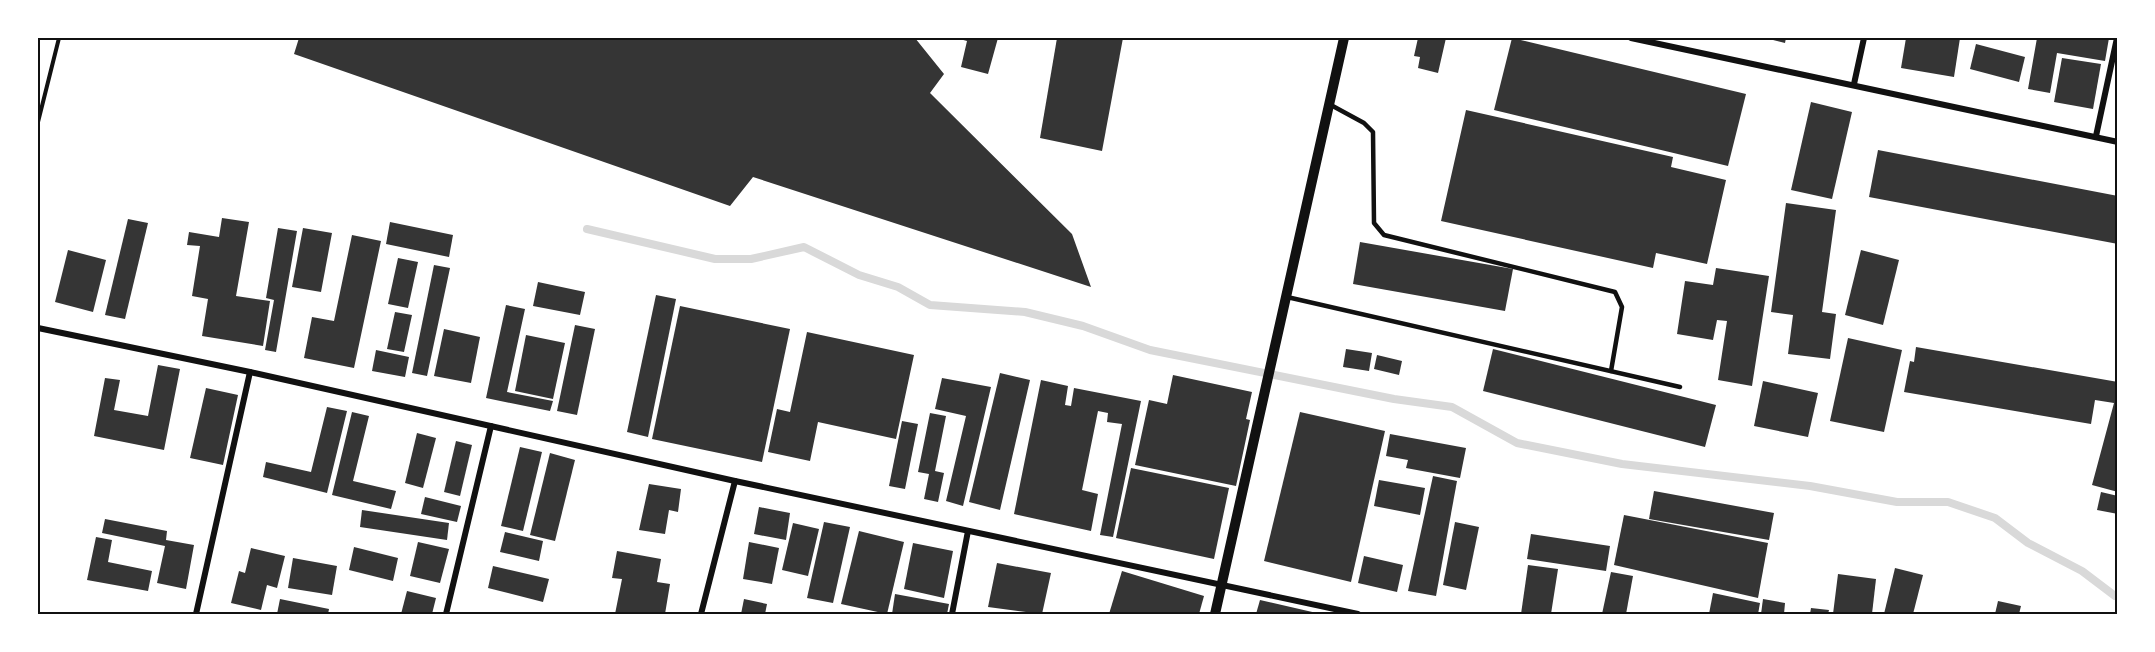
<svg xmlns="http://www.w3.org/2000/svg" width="2155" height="652" font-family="Commissioner,sans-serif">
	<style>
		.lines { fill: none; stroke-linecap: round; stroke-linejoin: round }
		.stream { stroke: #d9d9d9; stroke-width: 8 }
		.building { fill: #353535 }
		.path { stroke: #111; stroke-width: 4 }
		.service { stroke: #111; stroke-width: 4.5 }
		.minor { stroke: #111; stroke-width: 6 }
		.tertiary { stroke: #111; stroke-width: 10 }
		.neatline { fill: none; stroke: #111; stroke-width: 2 }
	</style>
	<rect width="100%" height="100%" fill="#fff"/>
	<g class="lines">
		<path class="stream" d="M587,229L715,259H751L804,247L859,275L898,287L930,305L1025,312L1083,326L1150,350L1394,399L1452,407L1517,443L1622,464L1810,486L1897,502H1948L1995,518L2028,543L2082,571L2115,596L2118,595"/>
	</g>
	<g class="building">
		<path d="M299,38H915L944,74L930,93L1072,234L1091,287L753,177L730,206L294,54Z"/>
		<path d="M956,38H998L988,74L961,67L967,41Z"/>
		<path d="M1057,38H1123L1102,151L1040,138Z"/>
		<path d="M1418,38H1446L1438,73L1418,68L1420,57L1414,56Z"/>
		<path d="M1512,38L1746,94L1728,166L1494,110Z"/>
		<path d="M1765,38H1786L1785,43Z"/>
		<path d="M1906,38H1960L1954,77L1901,68Z"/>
		<path d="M2037,38H2109L2105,61L2057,53L2050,93L2028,89Z"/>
		<path d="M1976,44L2025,57L2019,82L1970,69Z"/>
		<path d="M2062,58L2101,64L2093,109L2054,102Z"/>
		<path d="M1811,102L1852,112L1832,199L1791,190Z"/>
		<path d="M1466,110L1673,157L1671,167L1726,180L1707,264L1656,253L1653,268L1441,221Z"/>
		<path d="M1878,150L2118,196V244L1869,197Z"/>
		<path d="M1786,203L1836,210L1822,312L1836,314L1830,359L1788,354L1793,315L1771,312Z"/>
		<path d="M222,218L249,222L236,296L270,301L263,346L202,336L208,299L192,296L200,246L187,245L189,232L219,237Z"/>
		<path d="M128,219L148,223L125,319L105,315Z"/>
		<path d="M390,222L453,235L449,257L386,244Z"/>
		<path d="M278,228L297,231L276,352L265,350L274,300L266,298Z"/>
		<path d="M303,228L332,233L321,292L292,287Z"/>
		<path d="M352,235L381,241L354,368L304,358L312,317L334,321Z"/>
		<path d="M1360,242L1513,269L1505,311L1353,284Z"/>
		<path d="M68,250L106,260L93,312L55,302Z"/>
		<path d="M1861,250L1899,260L1883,325L1845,315Z"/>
		<path d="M398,258L418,262L408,308L388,304Z"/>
		<path d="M434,265L450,268L427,376L412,373Z"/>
		<path d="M1716,268L1769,276L1752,386L1718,380L1727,321L1717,320L1713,340L1677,334L1685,281L1713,285Z"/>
		<path d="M538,282L585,292L580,315L533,306Z"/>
		<path d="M656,295L676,299L648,437L627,432Z"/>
		<path d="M506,305L525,309L507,392L553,401L550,411L486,398Z"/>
		<path d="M680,306L790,329L762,462L652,439Z"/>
		<path d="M395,312L412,315L404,352L387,349Z"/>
		<path d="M575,325L595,329L577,415L557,411Z"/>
		<path d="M444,329L480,337L471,383L434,376Z"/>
		<path d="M807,332L914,355L896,439L818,422L810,461L768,452L777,409L790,412Z"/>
		<path d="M526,335L565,343L553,399L515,391Z"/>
		<path d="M1848,338L1902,350L1884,432L1830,421Z"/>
		<path d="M1916,347L2118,382V492L2092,485L2114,403L2095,400L2091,424L1904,392L1910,361L1914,362Z"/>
		<path d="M1346,349L1372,353L1369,371L1343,367Z"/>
		<path d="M1493,349L1716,405L1705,447L1483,391Z"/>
		<path d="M376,350L409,357L405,377L372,371Z"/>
		<path d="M1377,355L1402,361L1399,375L1374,369Z"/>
		<path d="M158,365L180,369L164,450L94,436L105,378L120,380L114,410L148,416Z"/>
		<path d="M1000,373L1030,380L1000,510L969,502Z"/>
		<path d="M1173,375L1252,392L1246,419L1250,420L1236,486L1135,465L1149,400L1167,404Z"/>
		<path d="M942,378L991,387L963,506L946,501L966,416L935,409Z"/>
		<path d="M1041,380L1068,386L1065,405L1071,406L1074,388L1141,401L1113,537L1100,535L1122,424L1107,422L1108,413L1098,411L1082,490L1098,494L1091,531L1014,514Z"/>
		<path d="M1763,381L1818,393L1808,437L1754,426Z"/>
		<path d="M206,388L238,395L223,465L190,458Z"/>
		<path d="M327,407L347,411L327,493L263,477L266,462L311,472Z"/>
		<path d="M352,412L369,416L353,481L396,491L391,509L332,495Z"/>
		<path d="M1300,412L1385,431L1351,582L1264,561Z"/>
		<path d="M930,413L946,416L935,471L944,473L938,502L924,499L929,474L918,472Z"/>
		<path d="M902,421L918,424L905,489L889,486Z"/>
		<path d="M417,433L436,438L423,488L405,483Z"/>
		<path d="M1390,434L1466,448L1460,478L1406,468L1408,460L1386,456Z"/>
		<path d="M456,441L472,445L460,496L444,492Z"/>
		<path d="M520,447L542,452L523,531L501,526Z"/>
		<path d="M550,453L575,460L555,541L530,535Z"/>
		<path d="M1131,468L1229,488L1214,559L1116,538Z"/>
		<path d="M1433,476L1457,481L1436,596L1408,591Z"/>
		<path d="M1379,480L1425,488L1420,515L1374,506Z"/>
		<path d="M649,484L681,489L678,512L669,510L665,534L639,530Z"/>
		<path d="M1654,491L1774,513L1769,540L1649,519Z"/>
		<path d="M2101,492L2118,496V514L2097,510Z"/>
		<path d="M425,497L461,506L457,522L421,514Z"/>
		<path d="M759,507L790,513L786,540L754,534Z"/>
		<path d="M362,510L449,523L447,540L360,527Z"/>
		<path d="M1624,515L1768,543L1758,598L1614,565Z"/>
		<path d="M105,519L167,531L166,540L194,545L186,589L157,583L165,546L102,533Z"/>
		<path d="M824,522L850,527L833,603L807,598Z"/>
		<path d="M1455,522L1479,527L1466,590L1443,585Z"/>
		<path d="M793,523L819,529L808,576L782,570Z"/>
		<path d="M859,531L904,542L887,614L841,604Z"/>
		<path d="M505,532L543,541L539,561L500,552Z"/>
		<path d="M1531,534L1610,546L1606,571L1527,559Z"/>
		<path d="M96,537L112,540L108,562L152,571L148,591L87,580Z"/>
		<path d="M418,542L449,549L440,583L410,576Z"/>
		<path d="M749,542L779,548L772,584L743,579Z"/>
		<path d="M913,543L953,551L944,598L904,589Z"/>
		<path d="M354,547L398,558L393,581L349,570Z"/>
		<path d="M251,548L285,556L277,588L267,585L261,610L231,603L239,571L245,573Z"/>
		<path d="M617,551L661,559L657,582L670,584L665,614H615L622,579L612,578Z"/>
		<path d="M1364,556L1403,565L1397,592L1358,583Z"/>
		<path d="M293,558L337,566L332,595L288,588Z"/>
		<path d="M997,563L1051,573L1042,614L988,607Z"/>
		<path d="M1528,565L1558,569L1551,614H1521Z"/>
		<path d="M493,566L549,579L543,602L488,588Z"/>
		<path d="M1895,568L1923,575L1913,614H1884Z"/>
		<path d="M1122,571L1204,596L1199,614H1109Z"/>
		<path d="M1611,572L1633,576L1626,614H1602Z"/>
		<path d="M1838,574L1876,579L1872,614H1833Z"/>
		<path d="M407,591L436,598L432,614H401Z"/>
		<path d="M1713,593L1760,603L1758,614H1709Z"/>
		<path d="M895,594L949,604L947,614H892Z"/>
		<path d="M280,599L329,609L328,614H277Z"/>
		<path d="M744,599L767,604L765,614H741Z"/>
		<path d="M1763,599L1785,603L1784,614H1761Z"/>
		<path d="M1260,600L1321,614H1256Z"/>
		<path d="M1998,601L2021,606L2019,614H1995Z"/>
		<path d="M1811,608L1829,610L1828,614H1810Z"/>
	</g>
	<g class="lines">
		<path class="path" d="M38,122L59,38"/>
		<g class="service">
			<path d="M1329,104L1364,123L1373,132L1374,223L1384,235L1615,292L1622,307L1611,371"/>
			<path d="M1287,297L1680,387"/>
		</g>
		<g class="minor">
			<path d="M1631,38L2118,142"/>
			<path d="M1854,84L1864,38"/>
			<path d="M2096,136L2117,38"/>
			<path d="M38,328L250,372L735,481L1358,614"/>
			<path d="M196,614L250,372"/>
			<path d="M446,614L491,426"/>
			<path d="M701,614L735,481"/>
			<path d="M952,614L968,531"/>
		</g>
		<path class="tertiary" d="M1215,614L1344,38"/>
	</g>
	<rect width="2155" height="652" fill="none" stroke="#ffffff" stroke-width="78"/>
	<rect x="39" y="39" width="2077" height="574" class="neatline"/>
</svg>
